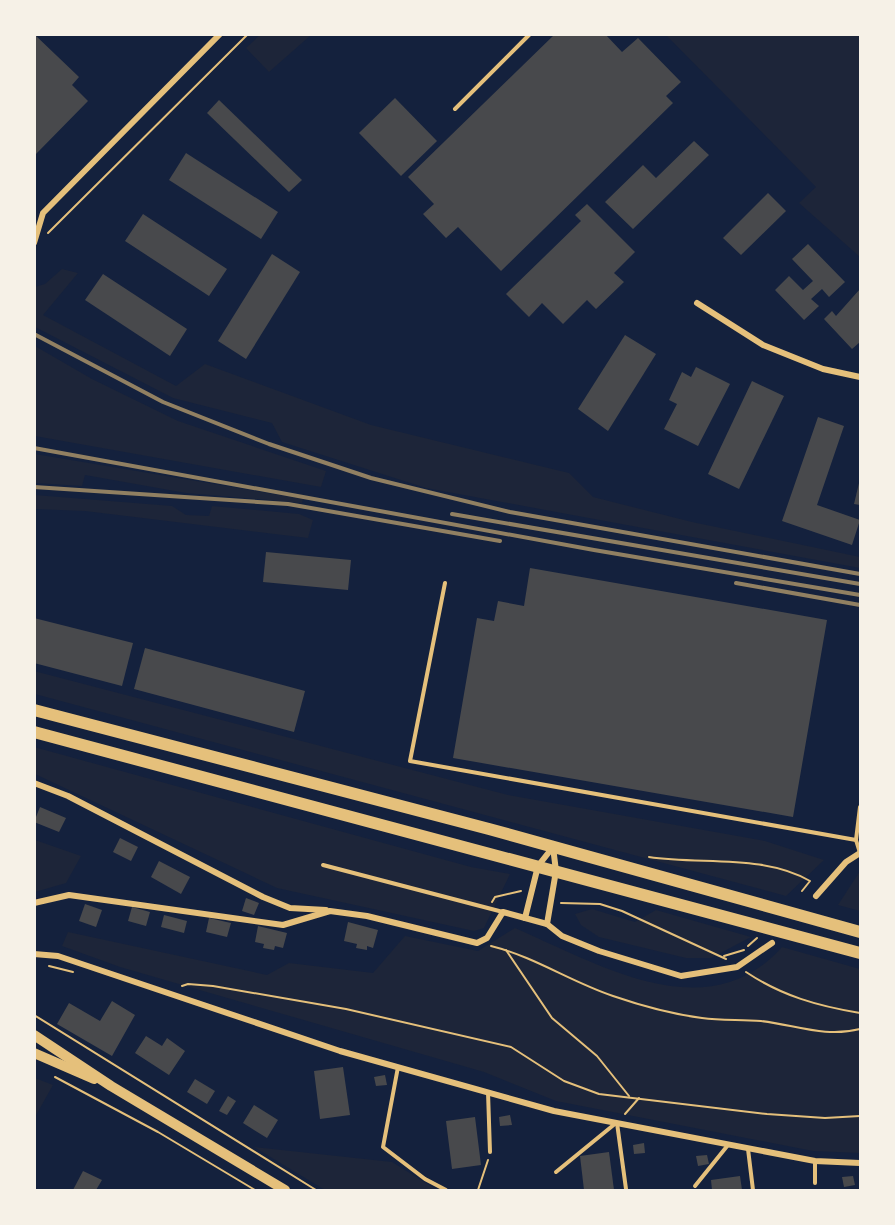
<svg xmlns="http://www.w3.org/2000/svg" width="895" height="1225" font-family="'DM Sans',sans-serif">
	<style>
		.green { fill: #1d2539 }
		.building { fill: #48494c }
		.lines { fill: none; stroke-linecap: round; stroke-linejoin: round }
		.path { stroke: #e5c07b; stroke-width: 2 }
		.service { stroke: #e5c07b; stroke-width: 4 }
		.minor { stroke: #e5c07b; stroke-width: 6 }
		.secondary { stroke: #e5c07b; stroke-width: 10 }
		.primary { stroke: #e5c07b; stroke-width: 12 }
		.rail { stroke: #918062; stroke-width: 4 }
	</style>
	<rect width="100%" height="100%" fill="#14213d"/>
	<g class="green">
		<path d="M261,34H311V35L269,72L246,48Z"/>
		<path d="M666,35H860V257L799,203L816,187Z"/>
		<path d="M62,269L78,273L43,315L176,386L205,364L371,425L569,473L593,497L692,522L860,557V568L426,488L282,442L272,423L173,398L35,327V287L45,284Z"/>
		<path d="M35,346L92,379L178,421L326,471L321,487L35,436Z"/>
		<path d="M35,454L303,499L302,503L186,493L85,475L82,486L35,483Z"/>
		<path d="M35,495L172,506L186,515L209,516L212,506L299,514L313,520L308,538L85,511L35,509Z"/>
		<path d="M34,671L508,795L765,841L824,860L786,896L35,694Z"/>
		<path d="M34,747L471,867L510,874L484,928L474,931L277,888L35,774Z"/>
		<path d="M35,840L81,856L66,883L35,892Z"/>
		<path d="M860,871V911L838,905Z"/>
		<path d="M592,909L635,922L656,910L751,937L711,958H686L599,937L581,925L575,914Z"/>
		<path d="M515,928C598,964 708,1031 782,947L860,969V1153L813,1151L556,1101L484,1072L120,967L62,946L68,932L267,975L289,963L373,973L405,936L478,951Z"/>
		<path d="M35,1078L53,1085L35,1117Z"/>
		<path d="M254,1147L392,1162L437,1190H325Z"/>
	</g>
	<g class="building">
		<path d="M34,34L79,77L72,85L88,101L36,154Z"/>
		<path d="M555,34H605L622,52L638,38L681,82L666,96L673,103L501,271L458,227L446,238L423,214L434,204L408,177Z"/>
		<path d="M395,98L437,141L401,176L359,133Z"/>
		<path d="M219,100L302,180L289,192L207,113Z"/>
		<path d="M694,141L709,155L633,229L605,202L643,165L656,178Z"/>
		<path d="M186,153L278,212L261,239L169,180Z"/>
		<path d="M768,193L786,211L741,255L723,238Z"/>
		<path d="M587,204L635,252L614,273L624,282L596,309L587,300L563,324L542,303L529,317L506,294L581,221L575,215Z"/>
		<path d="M143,214L227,269L209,296L125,241Z"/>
		<path d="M808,244L845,282L829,297L822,289L811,299L819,306L804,320L775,290L789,276L803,290L813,281L792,259Z"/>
		<path d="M272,254L300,272L246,359L218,341Z"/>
		<path d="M103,274L187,329L170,356L85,300Z"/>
		<path d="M860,289V342L852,349L824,319L832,311L836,316Z"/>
		<path d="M625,335L656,354L608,431L578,409Z"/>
		<path d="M696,367L730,384L698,446L664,429L677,404L669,400L682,372L691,377Z"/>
		<path d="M752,381L784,396L739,489L708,474Z"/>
		<path d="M818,417L844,426L817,505L860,520L852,545L782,521Z"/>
		<path d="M860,479V505L854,504Z"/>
		<path d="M266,552L351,560L348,590L263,582Z"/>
		<path d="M530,568L827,620L793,817L453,758L477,618L494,621L498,601L524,606Z"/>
		<path d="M34,618L133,643L122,686L34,663Z"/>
		<path d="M145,648L305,691L294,732L134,689Z"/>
		<path d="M40,807L66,818L59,832L34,822Z"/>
		<path d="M120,838L138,847L131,861L113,852Z"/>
		<path d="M159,861L190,877L181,894L151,877Z"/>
		<path d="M246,898L259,903L254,915L242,911Z"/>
		<path d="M85,904L102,910L96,927L79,921Z"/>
		<path d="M132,907L150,912L146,926L128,921Z"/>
		<path d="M164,915L187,921L184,933L161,927Z"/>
		<path d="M209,918L231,923L227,937L206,932Z"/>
		<path d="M348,922L378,930L373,948L367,946V950L356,948L357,944L344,941Z"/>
		<path d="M258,926L287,933L283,948L275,946L274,950L263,948L264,944L255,942Z"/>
		<path d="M112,1001L135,1015L112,1056L57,1024L69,1003L100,1021Z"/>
		<path d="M146,1036L162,1046L167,1038L185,1051L169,1075L135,1053Z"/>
		<path d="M343,1067L350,1115L320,1119L314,1071Z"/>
		<path d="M385,1075L387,1085L376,1086L374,1077Z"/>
		<path d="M195,1079L215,1091L207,1104L187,1092Z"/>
		<path d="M228,1096L236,1101L227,1115L219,1111Z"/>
		<path d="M254,1105L278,1120L267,1138L243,1123Z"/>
		<path d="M510,1115L512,1125L500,1126L499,1117Z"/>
		<path d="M475,1117L481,1165L452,1169L446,1121Z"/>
		<path d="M644,1143L645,1153L634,1154L633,1145Z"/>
		<path d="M609,1152L614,1190H584L580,1156Z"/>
		<path d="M707,1155L709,1164L698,1166L696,1156Z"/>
		<path d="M83,1171L102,1180L96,1190H73Z"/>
		<path d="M740,1176L742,1190H712L711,1180Z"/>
		<path d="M853,1176L855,1185L844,1187L842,1177Z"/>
	</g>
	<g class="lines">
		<g class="path">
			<path d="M48,233L248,34"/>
			<path d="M649,857C702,865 763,854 810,881L802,891"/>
			<path d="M492,902L495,897L521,891"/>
			<path d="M561,903L600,904L622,911L726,959"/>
			<path d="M491,946C535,957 571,982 613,996C642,1006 672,1014 702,1018C722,1021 742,1019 761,1021C796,1025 825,1038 860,1029"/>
			<path d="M748,946L757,938"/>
			<path d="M506,950L552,1018L597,1056L629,1096"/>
			<path d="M724,956L744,950"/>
			<path d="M49,966L73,972"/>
			<path d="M746,972C782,996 818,1006 860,1013"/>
			<path d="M182,986L188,984L213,986L346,1009L511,1047L564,1081L599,1094L767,1114L825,1118L860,1116"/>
			<path d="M34,1015L316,1190"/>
			<path d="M55,1077L158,1132L255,1190"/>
			<path d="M625,1114L639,1098"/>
			<path d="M478,1190L488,1160"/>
		</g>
		<g class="service">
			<path d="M455,109L530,34"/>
			<path d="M445,583L410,761L856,840"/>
			<path d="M860,807L856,840L860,853"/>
			<path d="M323,865L503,912"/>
			<path d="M398,1067L383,1147L425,1179L446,1190"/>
			<path d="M488,1092L490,1152"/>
			<path d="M617,1123L626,1189"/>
			<path d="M748,1149L753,1190"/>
			<path d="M556,1172L616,1123"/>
			<path d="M815,1183V1161"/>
			<path d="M695,1186L728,1145"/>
		</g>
		<g class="minor">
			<path d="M34,243L43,213L220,34"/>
			<path d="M697,303L763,345L823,369L860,377"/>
			<path d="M34,783L68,796L263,897L290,908L326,910"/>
			<path d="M816,896L846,862L860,853"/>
			<path d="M34,903L69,895L283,925L330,911L367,916L477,943L487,938L503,912L547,924L562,936L599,951L681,976L737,967L772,943"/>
			<path d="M525,918L538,866L553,847"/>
			<path d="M547,924L556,871L553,847"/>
			<path d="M34,954L58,956L340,1051L554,1111L815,1161L860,1163"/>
		</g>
		<g class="secondary">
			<path d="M34,1035L111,1086L285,1190"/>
			<path d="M34,1053L94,1079"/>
		</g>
		<g class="primary">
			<path d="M34,710L489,829L860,932"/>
			<path d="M34,732L860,953"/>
		</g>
		<g class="rail">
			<path d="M34,334L163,402L269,444L371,478L510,512L860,574"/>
			<path d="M34,448L594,550L860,595"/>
			<path d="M34,487L288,504L500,541"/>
			<path d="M452,514L860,584"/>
			<path d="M736,583L860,605"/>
		</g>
	</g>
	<rect width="895" height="1225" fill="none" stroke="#f6f1e7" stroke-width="72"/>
</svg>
